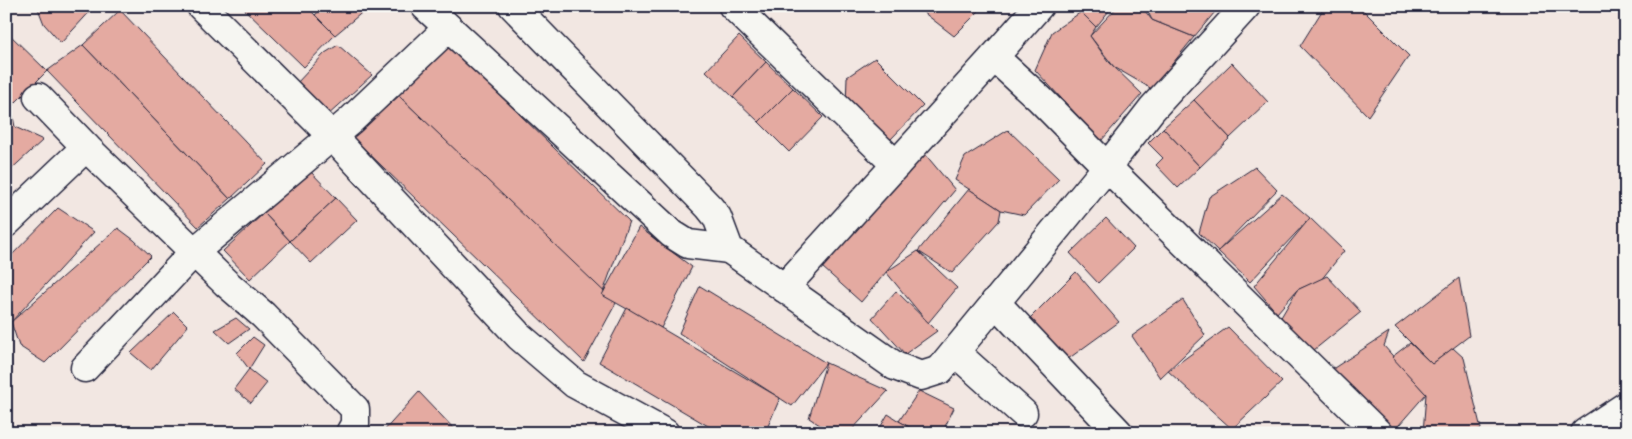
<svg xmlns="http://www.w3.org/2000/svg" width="1632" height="439" font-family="'Indie Flower',sans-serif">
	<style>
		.building { fill: #e4aaa1; stroke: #22223b }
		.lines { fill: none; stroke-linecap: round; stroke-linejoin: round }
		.minor-casing { stroke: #22223b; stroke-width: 31 }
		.minor { stroke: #f6f6f2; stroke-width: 28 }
	</style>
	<rect width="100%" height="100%" fill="#f2e7e2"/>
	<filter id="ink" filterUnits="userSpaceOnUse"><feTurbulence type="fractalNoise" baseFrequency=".02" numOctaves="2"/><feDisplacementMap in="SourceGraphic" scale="10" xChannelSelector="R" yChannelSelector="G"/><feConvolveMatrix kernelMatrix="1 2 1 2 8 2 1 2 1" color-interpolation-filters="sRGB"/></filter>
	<g filter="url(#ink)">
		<g class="building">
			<path d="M37,6H95L61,43L44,24Z"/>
			<path d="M241,6H306L335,35L304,67Z"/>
			<path d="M325,6H361L365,10L335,35L315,15Z"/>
			<path d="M929,6H984L954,36L923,12Z"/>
			<path d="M1072,6H1113L1096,27Z"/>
			<path d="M1118,6H1141L1152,20L1194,37L1152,89L1114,67L1090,36Z"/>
			<path d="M1145,6H1220L1194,37L1152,20Z"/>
			<path d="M1325,6H1359L1409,56L1368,116L1300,46Z"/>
			<path d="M120,10L267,164L230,199L83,45Z"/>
			<path d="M1081,12L1096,27L1090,36L1108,61L1142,94L1101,141L1035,70L1052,32Z"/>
			<path d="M7,32L47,71L6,112V33Z"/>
			<path d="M439,36L629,221L602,295L388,85Z"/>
			<path d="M739,36L766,62L733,97L706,71Z"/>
			<path d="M83,45L230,199L198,227L47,71Z"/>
			<path d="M338,45L372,75L326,117L296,84L325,53Z"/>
			<path d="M875,58L923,106L889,141L846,106L847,77Z"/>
			<path d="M766,62L793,88L759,122L733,97Z"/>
			<path d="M1232,63L1268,102L1230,138L1194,100Z"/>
			<path d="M793,88L823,117L789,152L759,122Z"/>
			<path d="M399,96L616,303L584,362L352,137Z"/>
			<path d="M1194,100L1230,138L1200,167L1163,128Z"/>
			<path d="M11,107L15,127L43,140L6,174V112Z"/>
			<path d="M1163,128L1200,167L1178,188L1156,165L1163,158L1148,143Z"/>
			<path d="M1008,130L1059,179L1024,215L1001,210L955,180L965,157Z"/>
			<path d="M925,154L955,190L861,302L822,267Z"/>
			<path d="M1255,167L1277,190L1218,251L1199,233L1209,197Z"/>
			<path d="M309,170L336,198L290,241L264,213Z"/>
			<path d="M969,189L1001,210L999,221L952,273L918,251Z"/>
			<path d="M1282,194L1310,218L1250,282L1218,251Z"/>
			<path d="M336,198L357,220L311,263L290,241Z"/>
			<path d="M58,208L94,232L11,322L6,319V261Z"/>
			<path d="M264,213L290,241L250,279L223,251Z"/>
			<path d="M1106,218L1134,248L1098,283L1070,253Z"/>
			<path d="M1310,218L1344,251L1321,280L1297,290L1277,313L1254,286Z"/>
			<path d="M639,227L692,267L661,328L602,295Z"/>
			<path d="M118,228L134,240L151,256L45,363L19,346L11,322Z"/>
			<path d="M918,251L957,288L928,323L886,272Z"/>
			<path d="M1076,272L1119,322L1068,359L1028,320Z"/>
			<path d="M1327,276L1361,312L1314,350L1280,319L1297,290Z"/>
			<path d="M1459,278L1469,336L1432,364L1395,327Z"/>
			<path d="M700,286L826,363L792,406L679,333Z"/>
			<path d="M896,291L937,331L905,354L872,318Z"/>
			<path d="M1183,300L1205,335L1160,378L1132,336Z"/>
			<path d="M627,308L780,398L765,433H720L599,362Z"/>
			<path d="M174,312L188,326L151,370L131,353Z"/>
			<path d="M236,318L249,329L229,343L215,330Z"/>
			<path d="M1228,327L1282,382L1232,429L1168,371Z"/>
			<path d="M1389,332L1384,346L1426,394L1392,433H1387L1331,370Z"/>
			<path d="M253,337L264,345L249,369L237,353Z"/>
			<path d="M1410,343L1432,364L1453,348L1464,358L1481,429L1470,433H1423L1426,394L1392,357Z"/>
			<path d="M826,363L888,391L849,433H832L809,418Z"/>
			<path d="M249,369L267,383L251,403L234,389Z"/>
			<path d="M919,391L954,408L942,433H919L899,421Z"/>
			<path d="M419,392L457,432L456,433H382Z"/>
			<path d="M888,414L899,421L919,433H877Z"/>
		</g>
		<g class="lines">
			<g class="minor-casing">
				<g id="minor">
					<path d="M201,6L332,136L519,336L575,384L665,433"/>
					<path d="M425,6L672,234L688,244L729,249"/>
					<path d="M513,6L709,207L717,217L729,249L895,366L921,376L940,370L1107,167L1152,109L1246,6"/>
					<path d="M733,6L896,165"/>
					<path d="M1039,6L994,57L1040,99L1107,167L1378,433"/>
					<path d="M38,97L86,147"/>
					<path d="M6,223L86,147L226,283L263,315L355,409V424L350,433"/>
					<path d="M784,288L994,57"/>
					<path d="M995,302L1119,433"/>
					<path d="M955,352L1023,413"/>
					<path d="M85,368L194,252L350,121L448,28"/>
					<path d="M1585,433L1626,406"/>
				</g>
			</g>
			<use href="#minor" class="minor"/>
		</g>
	</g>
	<rect width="1632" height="439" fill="none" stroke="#f6f6f2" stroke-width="25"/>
	<rect x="12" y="12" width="1607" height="414" fill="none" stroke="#22223b" stroke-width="2" filter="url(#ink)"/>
</svg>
